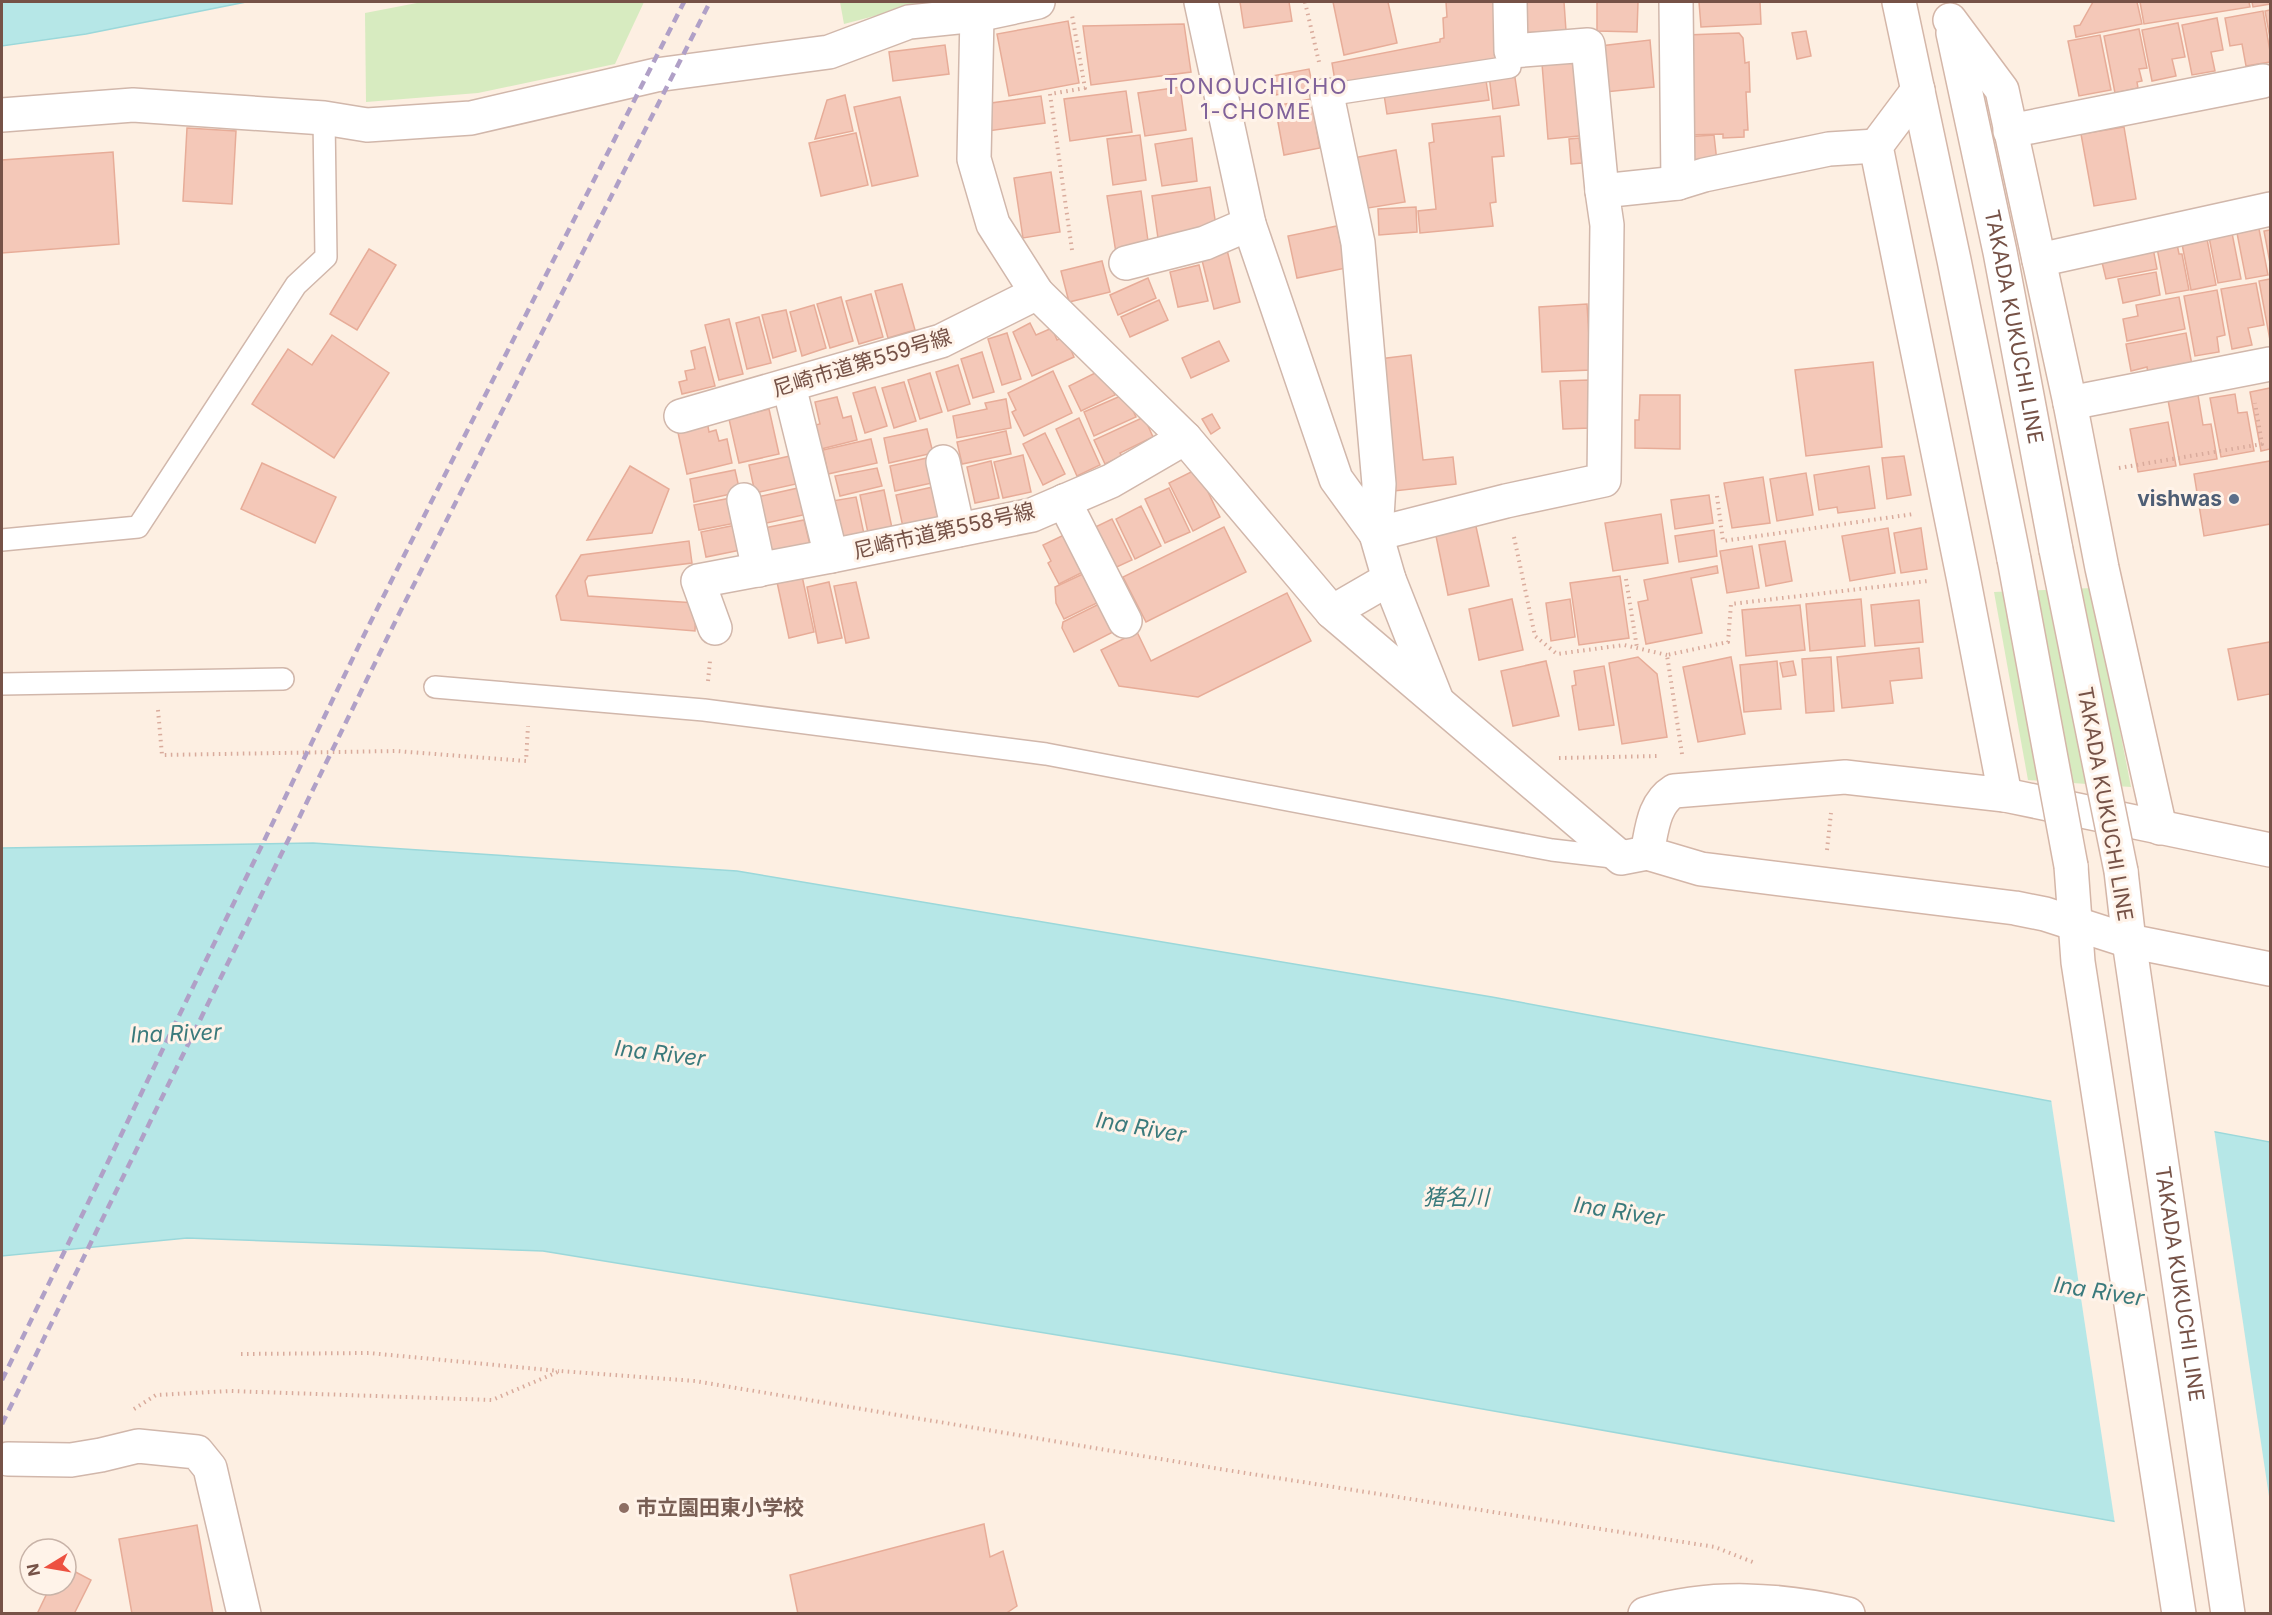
<svg xmlns="http://www.w3.org/2000/svg" width="2272" height="1615" font-family="Inter,'Noto Sans JP',sans-serif">
	<style>
		.green { fill: #d7ebc0 }
		.water { fill: #b6e7e7; stroke: #9bd8da; stroke-width: 1.5 }
		.pier { fill: #fdefe2 }
		.building { fill: #f4c8b8; stroke: #e7ac98; stroke-width: 1.5 }
		.lines { fill: none; stroke-linecap: round; stroke-linejoin: round }
		.lane-casing { stroke: #d1b7ab; stroke-width: 24 }
		.street-casing { stroke: #d1b7ab; stroke-width: 36 }
		.secondary-casing { stroke: #d4b6a8; stroke-width: 36 }
		.path { stroke: #d9ab9c; stroke-width: 4; stroke-dasharray: 1.5 4.5; stroke-linecap: butt }
		.lane { stroke: #fff; stroke-width: 21 }
		.street { stroke: #fff; stroke-width: 33 }
		.secondary { stroke: #fff; stroke-width: 33 }
		.rail { stroke: #b0a0c7; stroke-width: 4.5; stroke-dasharray: 9 6; stroke-linecap: butt }
		.secondary-bridge-casing { stroke: #d4b6a8; stroke-width: 36; stroke-linecap: butt }
		.secondary-bridge { stroke: #fff; stroke-width: 33 }
		.service-dot { fill: #5c6f8a; stroke: #fff3e9; stroke-width: 2 }
		.education-dot { fill: #8d6e63; stroke: #fff3e9; stroke-width: 2 }
		.labels { text-anchor: middle; stroke-width: 6; stroke-linejoin: round; paint-order: stroke }
		.street-label { font-size: 21px; fill: #765247; stroke: #fff3e9 }
		.service-label { font-size: 21px; font-weight: bold; fill: #4e5e75; stroke: #fff3e9; text-anchor: end }
		.education-label { font-size: 21px; font-weight: bold; fill: #785e54; stroke: #fff3e9; text-anchor: start }
		.neighbourhood-label { font-size: 22px; letter-spacing: 1.5px; fill: #80629a; stroke: #fff3e9 }
		.water-label { font-size: 22px; font-style: italic; fill: #3a7a7c; stroke: #fff3e9 }
	</style>
	<rect width="100%" height="100%" fill="#fdefe2"/>
	<g class="green">
		<path d="M422,2H644L615,64L478,93L366,102L365,13Z"/>
		<path d="M840,2H928L844,24Z"/>
		<path d="M2092,588L2131,787L2028,780L1994,592Z"/>
	</g>
	<g class="water">
		<path d="M2,2H246L86,34L2,46Z"/>
		<path d="M313,843L737,871L1492,997L2270,1142V1549L1179,1355L543,1251L187,1238L2,1256V848Z"/>
	</g>
	<path class="pier" d="M2051,1099L2214,1129L2270,1503V1552L2115,1524Z"/>
	<g class="building">
		<path d="M1240,2H1289L1292,21L1244,28Z"/>
		<path d="M1333,2H1388L1397,43L1344,55Z"/>
		<path d="M1446,2H1498L1502,63L1336,87L1332,63L1440,42V39L1444,38L1443,18L1447,17Z"/>
		<path d="M1518,2H1564L1566,31L1519,33Z"/>
		<path d="M1597,2H1638L1637,32L1597,31Z"/>
		<path d="M1699,2H1760L1761,24L1701,27Z"/>
		<path d="M2093,2H2137L2142,24L2076,37L2074,26L2080,25Z"/>
		<path d="M2140,2H2249L2250,7L2144,24Z"/>
		<path d="M2252,2H2270V4L2253,7Z"/>
		<path d="M2270,10V38L2265,11Z"/>
		<path d="M2263,11L2270,51V62L2246,66L2242,44L2230,46L2225,18Z"/>
		<path d="M2217,18L2223,50L2211,52L2215,71L2192,75L2182,25Z"/>
		<path d="M1068,21L1079,83L1009,96L997,34Z"/>
		<path d="M2178,23L2185,57L2172,59L2176,76L2152,81L2142,30Z"/>
		<path d="M1184,24L1191,72L1091,85L1083,26Z"/>
		<path d="M2139,29L2147,68L2139,69L2142,81L2137,82L2138,88L2115,93L2104,36Z"/>
		<path d="M1806,31L1811,56L1797,59L1792,33Z"/>
		<path d="M1739,33L1743,38L1745,63L1749,62L1750,92H1746L1748,130H1744V137L1723,138V134L1687,135L1686,35Z"/>
		<path d="M2100,35L2111,90L2079,96L2068,41Z"/>
		<path d="M1650,40L1654,87L1605,92L1600,46Z"/>
		<path d="M945,45L949,74L893,81L889,52Z"/>
		<path d="M1581,48L1589,135L1548,139L1541,51Z"/>
		<path d="M1309,69L1313,88L1276,95L1272,76Z"/>
		<path d="M1514,71L1519,105L1493,109L1489,75Z"/>
		<path d="M1485,74L1489,100L1387,114L1383,88Z"/>
		<path d="M1180,87L1186,130L1145,136L1138,93Z"/>
		<path d="M1126,91L1132,132L1070,141L1064,99Z"/>
		<path d="M845,95L853,131L815,139L827,100Z"/>
		<path d="M1041,96L1045,123L988,131L984,104Z"/>
		<path d="M900,97L918,176L872,186L854,107Z"/>
		<path d="M1311,99L1320,148L1284,155L1275,106Z"/>
		<path d="M1500,116L1504,156L1492,157L1496,202L1490,203L1493,226L1420,233L1418,211L1436,209L1429,143L1434,142L1432,124Z"/>
		<path d="M2124,127L2136,199L2094,206L2081,134Z"/>
		<path d="M187,128L236,131L232,204L183,201Z"/>
		<path d="M856,133L868,185L821,196L809,143Z"/>
		<path d="M1140,135L1146,180L1113,185L1107,139Z"/>
		<path d="M1714,135L1717,162L1687,164L1685,137Z"/>
		<path d="M1192,138L1197,181L1162,186L1155,144Z"/>
		<path d="M1579,138L1582,163L1571,164L1569,139Z"/>
		<path d="M1396,150L1405,202L1362,209L1353,158Z"/>
		<path d="M113,152L119,244L2,253V160Z"/>
		<path d="M1051,172L1060,232L1023,238L1014,178Z"/>
		<path d="M1210,187L1216,226L1159,245L1152,196Z"/>
		<path d="M1141,191L1149,248L1116,253L1107,196Z"/>
		<path d="M1416,207L1417,232L1379,235L1378,209Z"/>
		<path d="M1337,226L1346,268L1297,278L1288,236Z"/>
		<path d="M2259,229L2268,275L2246,279L2237,233Z"/>
		<path d="M2270,230V263L2264,231Z"/>
		<path d="M2232,233L2241,279L2218,283L2209,237Z"/>
		<path d="M2207,239L2216,285L2191,290L2182,244Z"/>
		<path d="M2177,244L2179,254H2182L2189,290L2166,294L2157,248Z"/>
		<path d="M2153,248L2157,269L2106,279L2101,258Z"/>
		<path d="M369,249L396,265L357,330L330,314Z"/>
		<path d="M1227,250L1240,302L1214,309L1201,256Z"/>
		<path d="M1102,261L1110,292L1069,302L1061,271Z"/>
		<path d="M1199,265L1208,301L1178,307L1170,272Z"/>
		<path d="M2156,272L2160,295L2123,303L2118,279Z"/>
		<path d="M1148,278L1156,298L1118,315L1110,295Z"/>
		<path d="M2270,279V340L2259,281Z"/>
		<path d="M2256,283L2264,325L2248,328L2252,345L2232,349L2221,289Z"/>
		<path d="M902,284L915,330L888,338L875,291Z"/>
		<path d="M2217,290L2225,335L2217,337L2219,352L2195,356L2184,296Z"/>
		<path d="M871,294L883,337L859,344L846,301Z"/>
		<path d="M841,297L853,341L830,348L817,304Z"/>
		<path d="M2179,297L2185,329L2127,341L2123,319L2138,316L2136,305Z"/>
		<path d="M1159,300L1168,320L1130,337L1121,317Z"/>
		<path d="M1587,304L1591,370L1542,372L1539,307Z"/>
		<path d="M814,305L826,348L802,356L790,312Z"/>
		<path d="M786,310L796,351L773,358L762,315Z"/>
		<path d="M759,317L771,363L747,369L736,323Z"/>
		<path d="M729,319L743,374L719,380L705,325Z"/>
		<path d="M1030,323L1036,335L1052,328L1057,340L1065,336L1074,357L1032,376L1013,332Z"/>
		<path d="M1007,333L1021,379L1002,385L988,339Z"/>
		<path d="M2186,333L2192,365L2148,374L2147,367L2131,371L2126,344Z"/>
		<path d="M332,335L389,373L334,458L252,404L288,349L312,365Z"/>
		<path d="M1219,341L1229,361L1191,378L1182,358Z"/>
		<path d="M705,347L715,386L682,394L679,382L687,380L685,371L695,369L691,351Z"/>
		<path d="M982,352L994,392L973,398L961,359Z"/>
		<path d="M1411,355L1423,460L1453,457L1456,484L1394,491L1379,359Z"/>
		<path d="M1873,362L1882,447L1806,456L1795,370Z"/>
		<path d="M958,365L970,404L948,411L936,372Z"/>
		<path d="M1103,369L1115,395L1081,411L1069,386Z"/>
		<path d="M1053,371L1072,413L1024,436L1012,412L1016,410L1008,393Z"/>
		<path d="M930,373L942,412L920,419L908,380Z"/>
		<path d="M1589,380L1591,428L1563,429L1560,381Z"/>
		<path d="M904,382L916,421L894,428L882,388Z"/>
		<path d="M875,387L887,426L865,433L853,393Z"/>
		<path d="M2270,388V449L2261,451L2250,392Z"/>
		<path d="M1125,394L1136,417L1094,436L1084,412Z"/>
		<path d="M2235,394L2238,413L2247,412L2254,451L2221,457L2210,398Z"/>
		<path d="M1640,395H1680V449L1635,448V420H1639Z"/>
		<path d="M2198,395L2203,425L2211,424L2217,459L2180,465L2168,400Z"/>
		<path d="M837,397L843,418L851,416L857,440L821,449L815,425L820,424L815,402Z"/>
		<path d="M1006,399L1011,428L957,438L953,416L987,409L985,403Z"/>
		<path d="M769,409L779,454L739,463L729,419Z"/>
		<path d="M1212,414L1220,428L1211,434L1202,419Z"/>
		<path d="M1144,417L1153,437L1120,453L1122,456L1105,464L1094,440Z"/>
		<path d="M1079,418L1100,465L1077,476L1056,429Z"/>
		<path d="M707,421L709,432L716,430L719,441L727,439L732,463L687,474L677,428Z"/>
		<path d="M2168,422L2176,466L2138,472L2130,429Z"/>
		<path d="M927,429L933,453L889,463L884,438Z"/>
		<path d="M1006,431L1011,454L962,464L957,442Z"/>
		<path d="M1045,433L1065,474L1043,485L1023,444Z"/>
		<path d="M871,439L877,463L828,474L823,450Z"/>
		<path d="M1023,455L1031,492L1003,498L994,462Z"/>
		<path d="M790,456L796,484L755,493L749,465Z"/>
		<path d="M1904,456L1911,495L1887,499L1882,458Z"/>
		<path d="M927,458L932,483L895,491L890,466Z"/>
		<path d="M991,461L999,498L975,503L967,467Z"/>
		<path d="M2270,461V524L2204,536L2194,474Z"/>
		<path d="M262,463L336,497L315,543L241,509Z"/>
		<path d="M630,466L669,489L652,533L587,540Z"/>
		<path d="M1869,466L1875,508L1838,513L1837,507L1819,510L1814,475Z"/>
		<path d="M877,468L882,486L840,496L835,476Z"/>
		<path d="M1197,469L1220,517L1193,531L1169,483Z"/>
		<path d="M735,470L740,492L694,502L690,479Z"/>
		<path d="M1806,473L1813,515L1777,521L1770,479Z"/>
		<path d="M1763,477L1770,523L1732,528L1724,483Z"/>
		<path d="M933,487L940,519L903,527L896,495Z"/>
		<path d="M798,488L803,515L762,524L757,497Z"/>
		<path d="M1169,488L1190,532L1165,543L1145,499Z"/>
		<path d="M884,490L892,528L868,533L860,495Z"/>
		<path d="M1709,495L1713,523L1675,529L1671,500Z"/>
		<path d="M736,497L741,522L699,530L694,505Z"/>
		<path d="M856,497L864,534L840,539L832,501Z"/>
		<path d="M1141,506L1161,546L1135,559L1116,519Z"/>
		<path d="M1661,514L1668,563L1613,571L1605,523Z"/>
		<path d="M1112,519L1132,560L1108,571L1089,530Z"/>
		<path d="M804,520L811,549L769,557L764,528Z"/>
		<path d="M1475,522L1489,586L1448,595L1435,531Z"/>
		<path d="M741,524L746,549L706,557L701,532Z"/>
		<path d="M1224,527L1246,572L1146,622L1123,577Z"/>
		<path d="M1888,528L1895,573L1850,581L1842,536Z"/>
		<path d="M1921,528L1927,569L1901,573L1894,533Z"/>
		<path d="M1714,530L1717,556L1679,562L1675,536Z"/>
		<path d="M1066,534L1085,571L1059,584L1048,563L1051,561L1043,545Z"/>
		<path d="M689,541L692,563L588,576L585,581L588,596L696,603L695,631L561,620L556,596L581,555Z"/>
		<path d="M1785,541L1792,581L1766,586L1759,545Z"/>
		<path d="M1752,546L1759,588L1727,593L1720,551Z"/>
		<path d="M1717,566L1718,573L1691,578L1702,633L1646,644L1638,602L1648,600L1644,580Z"/>
		<path d="M1085,573L1099,602L1064,619L1056,603L1055,587Z"/>
		<path d="M802,576L814,632L789,638L777,582Z"/>
		<path d="M1620,576L1629,638L1579,645L1570,583Z"/>
		<path d="M829,582L842,638L818,643L807,587Z"/>
		<path d="M856,582L869,638L846,643L834,586Z"/>
		<path d="M1287,593L1311,641L1198,697L1119,686L1101,650L1137,632L1151,661Z"/>
		<path d="M1512,599L1523,650L1479,660L1469,609Z"/>
		<path d="M1570,599L1575,637L1551,641L1546,603Z"/>
		<path d="M1861,599L1865,646L1810,651L1806,604Z"/>
		<path d="M1919,600L1923,642L1875,646L1871,605Z"/>
		<path d="M1101,603L1115,631L1074,652L1062,628L1063,622Z"/>
		<path d="M1800,605L1805,650L1746,656L1742,610Z"/>
		<path d="M2270,642V694L2238,700L2228,649Z"/>
		<path d="M1919,648L1922,678L1890,681L1893,703L1842,708L1837,657Z"/>
		<path d="M1638,657L1657,674L1667,737L1622,744L1609,663Z"/>
		<path d="M1731,657L1745,734L1698,742L1683,667Z"/>
		<path d="M1831,657L1834,711L1806,713L1802,659Z"/>
		<path d="M1546,661L1559,716L1513,726L1501,671Z"/>
		<path d="M1777,661L1781,709L1744,712L1740,665Z"/>
		<path d="M1793,661L1796,675L1783,677L1780,663Z"/>
		<path d="M1604,666L1614,725L1579,730L1572,686L1576,685L1574,671Z"/>
		<path d="M984,1524L990,1557L1003,1551L1017,1606L1005,1614H798L790,1575Z"/>
		<path d="M197,1525L213,1614H132L119,1539Z"/>
		<path d="M66,1567L91,1580L74,1614H37L51,1585H66Z"/>
	</g>
	<g class="lines">
		<g class="lane-casing">
			<g id="lane">
				<path d="M1327,95L1510,67L1511,51"/>
				<path d="M2,540L138,527L296,285L326,257L324,118"/>
				<path d="M2,684L283,679"/>
				<path d="M435,687L704,710L1046,754L1552,850L1621,858"/>
			</g>
		</g>
		<g class="street-casing">
			<g id="street">
				<path d="M1510,2L1511,51L1588,45L1602,191"/>
				<path d="M1676,2L1678,183"/>
				<path d="M977,15L974,159L993,224L1037,293L1185,438L1332,612L1621,858L1647,853"/>
				<path d="M1327,95L1358,243L1379,484L1376,534L1389,579L1436,698"/>
				<path d="M2,115L133,105L324,118L367,125L471,118L656,75L829,52L909,22L977,15L1038,2"/>
				<path d="M2010,131L2263,81"/>
				<path d="M1249,224L1336,479L1376,534L1506,501L1604,480L1607,225L1602,191L1678,183L1704,175L1829,149L1876,146"/>
				<path d="M2039,260L2270,209"/>
				<path d="M1126,263L1205,243L1249,224L1201,2"/>
				<path d="M789,386L831,556"/>
				<path d="M2070,403L2270,364"/>
				<path d="M681,416L941,341L1037,293"/>
				<path d="M943,462L958,530"/>
				<path d="M744,500L759,570"/>
				<path d="M1064,501L1125,621"/>
				<path d="M1332,612L1389,579"/>
				<path d="M715,628L698,581L831,556L1032,515L1111,481L1185,438"/>
				<path d="M8,1459L71,1460L101,1455L138,1446L197,1452L210,1468L244,1614"/>
			</g>
		</g>
		<g class="secondary-casing">
			<g id="secondary">
				<path d="M1899,2L1954,260L2014,559"/>
				<path d="M1950,20L2002,90L2070,403L2102,568L2160,828"/>
				<path id="s1" d="M1953,33L2000,252L2056,550"/>
				<path d="M1918,90L1876,146L1963,576L2005,795"/>
				<path d="M2270,850L2005,795L1845,777L1674,791C1653,804 1652,830 1647,853L1701,869L2015,908L2045,914L2129,941L2270,969"/>
				<path d="M2071,866L2078,962L2179,1614"/>
				<path id="s2" d="M2121,871L2129,941L2228,1614"/>
				<path d="M1645,1614C1713,1594 1780,1599 1848,1614"/>
			</g>
		</g>
		<g class="path">
			<path d="M1305,2L1319,62"/>
			<path d="M1072,250L1050,94L1085,88L1072,15"/>
			<path d="M2119,468L2262,444L2255,403"/>
			<path d="M1717,496L1723,541L1914,514"/>
			<path d="M1514,537L1535,636L1557,654L1624,645L1667,655"/>
			<path d="M1626,579L1637,648"/>
			<path d="M708,681L710,661"/>
			<path d="M158,710L162,755L396,751L526,761L528,726"/>
			<path d="M1682,754L1667,655L1728,642L1731,604L1928,581"/>
			<path d="M1559,758L1659,756"/>
			<path d="M1827,850L1831,813"/>
			<path d="M241,1354L369,1353L559,1371"/>
			<path d="M134,1409L156,1395L230,1391L492,1400L560,1371L695,1381L1220,1469L1715,1547L1755,1563"/>
		</g>
		<use href="#lane" class="lane"/>
		<use href="#street" class="street"/>
		<use href="#secondary" class="secondary"/>
		<g class="rail">
			<path d="M2,1380L367,629L684,2"/>
			<path d="M2,1424L400,612L710,2"/>
		</g>
		<g class="secondary-bridge-casing">
			<g id="secondary-bridge">
				<path d="M2056,550L2121,871"/>
				<path d="M2014,559L2071,866"/>
			</g>
		</g>
		<use href="#secondary-bridge" class="secondary-bridge"/>
	</g>
	<circle class="service-dot" cx="2234" cy="499" r="6"/>
	<circle class="education-dot" cx="624" cy="1508" r="6"/>
	<g class="labels">
		<g class="street-label">
			<text dy="7" stroke="none"><textPath href="#s1" startOffset="300">TAKADA KUKUCHI LINE</textPath></text>
			<text transform="translate(862 363) rotate(-17)" y="7">尼崎市道第559号線</text>
			<text transform="translate(944 531) rotate(-13)" y="7">尼崎市道第558号線</text>
			<text transform="translate(2105 804) rotate(80)" y="7">TAKADA KUKUCHI LINE</text>
			<text dy="7" stroke="none"><textPath href="#s2" startOffset="417">TAKADA KUKUCHI LINE</textPath></text>
		</g>
		<g class="service-label">
			<text x="2222" y="506">vishwas</text>
		</g>
		<g class="education-label">
			<text x="636" y="1515">市立園田東小学校</text>
		</g>
		<g class="neighbourhood-label">
			<text x="1256" y="94">TONOUCHICHO<tspan x="1256" dy="25">1-CHOME</tspan></text>
		</g>
		<g class="water-label">
			<text transform="translate(176 1033) rotate(-2)" y="8">Ina River</text>
			<text transform="translate(660 1053) rotate(7)" y="8">Ina River</text>
			<text transform="translate(1141 1127) rotate(10)" y="8">Ina River</text>
			<text x="1456" y="1205">猪名川</text>
			<text transform="translate(1619 1211) rotate(9)" y="8">Ina River</text>
			<text transform="translate(2099 1291) rotate(9)" y="8">Ina River</text>
		</g>
	</g>
	<rect width="2272" height="1615" fill="none" stroke="#765247" stroke-width="6"/>
	<g transform="translate(48 1567) rotate(259)"><circle r="28" fill="#fff3e9" stroke="#c8b3a8" stroke-width="1.5"/>
	<path d="M0-4.5L10 22L0 15L-10 22Z" fill="#ed5141"/>
	<text y="-9" font-size="16" font-weight="bold" text-anchor="middle" fill="#765247">N</text>
	</g>
</svg>
